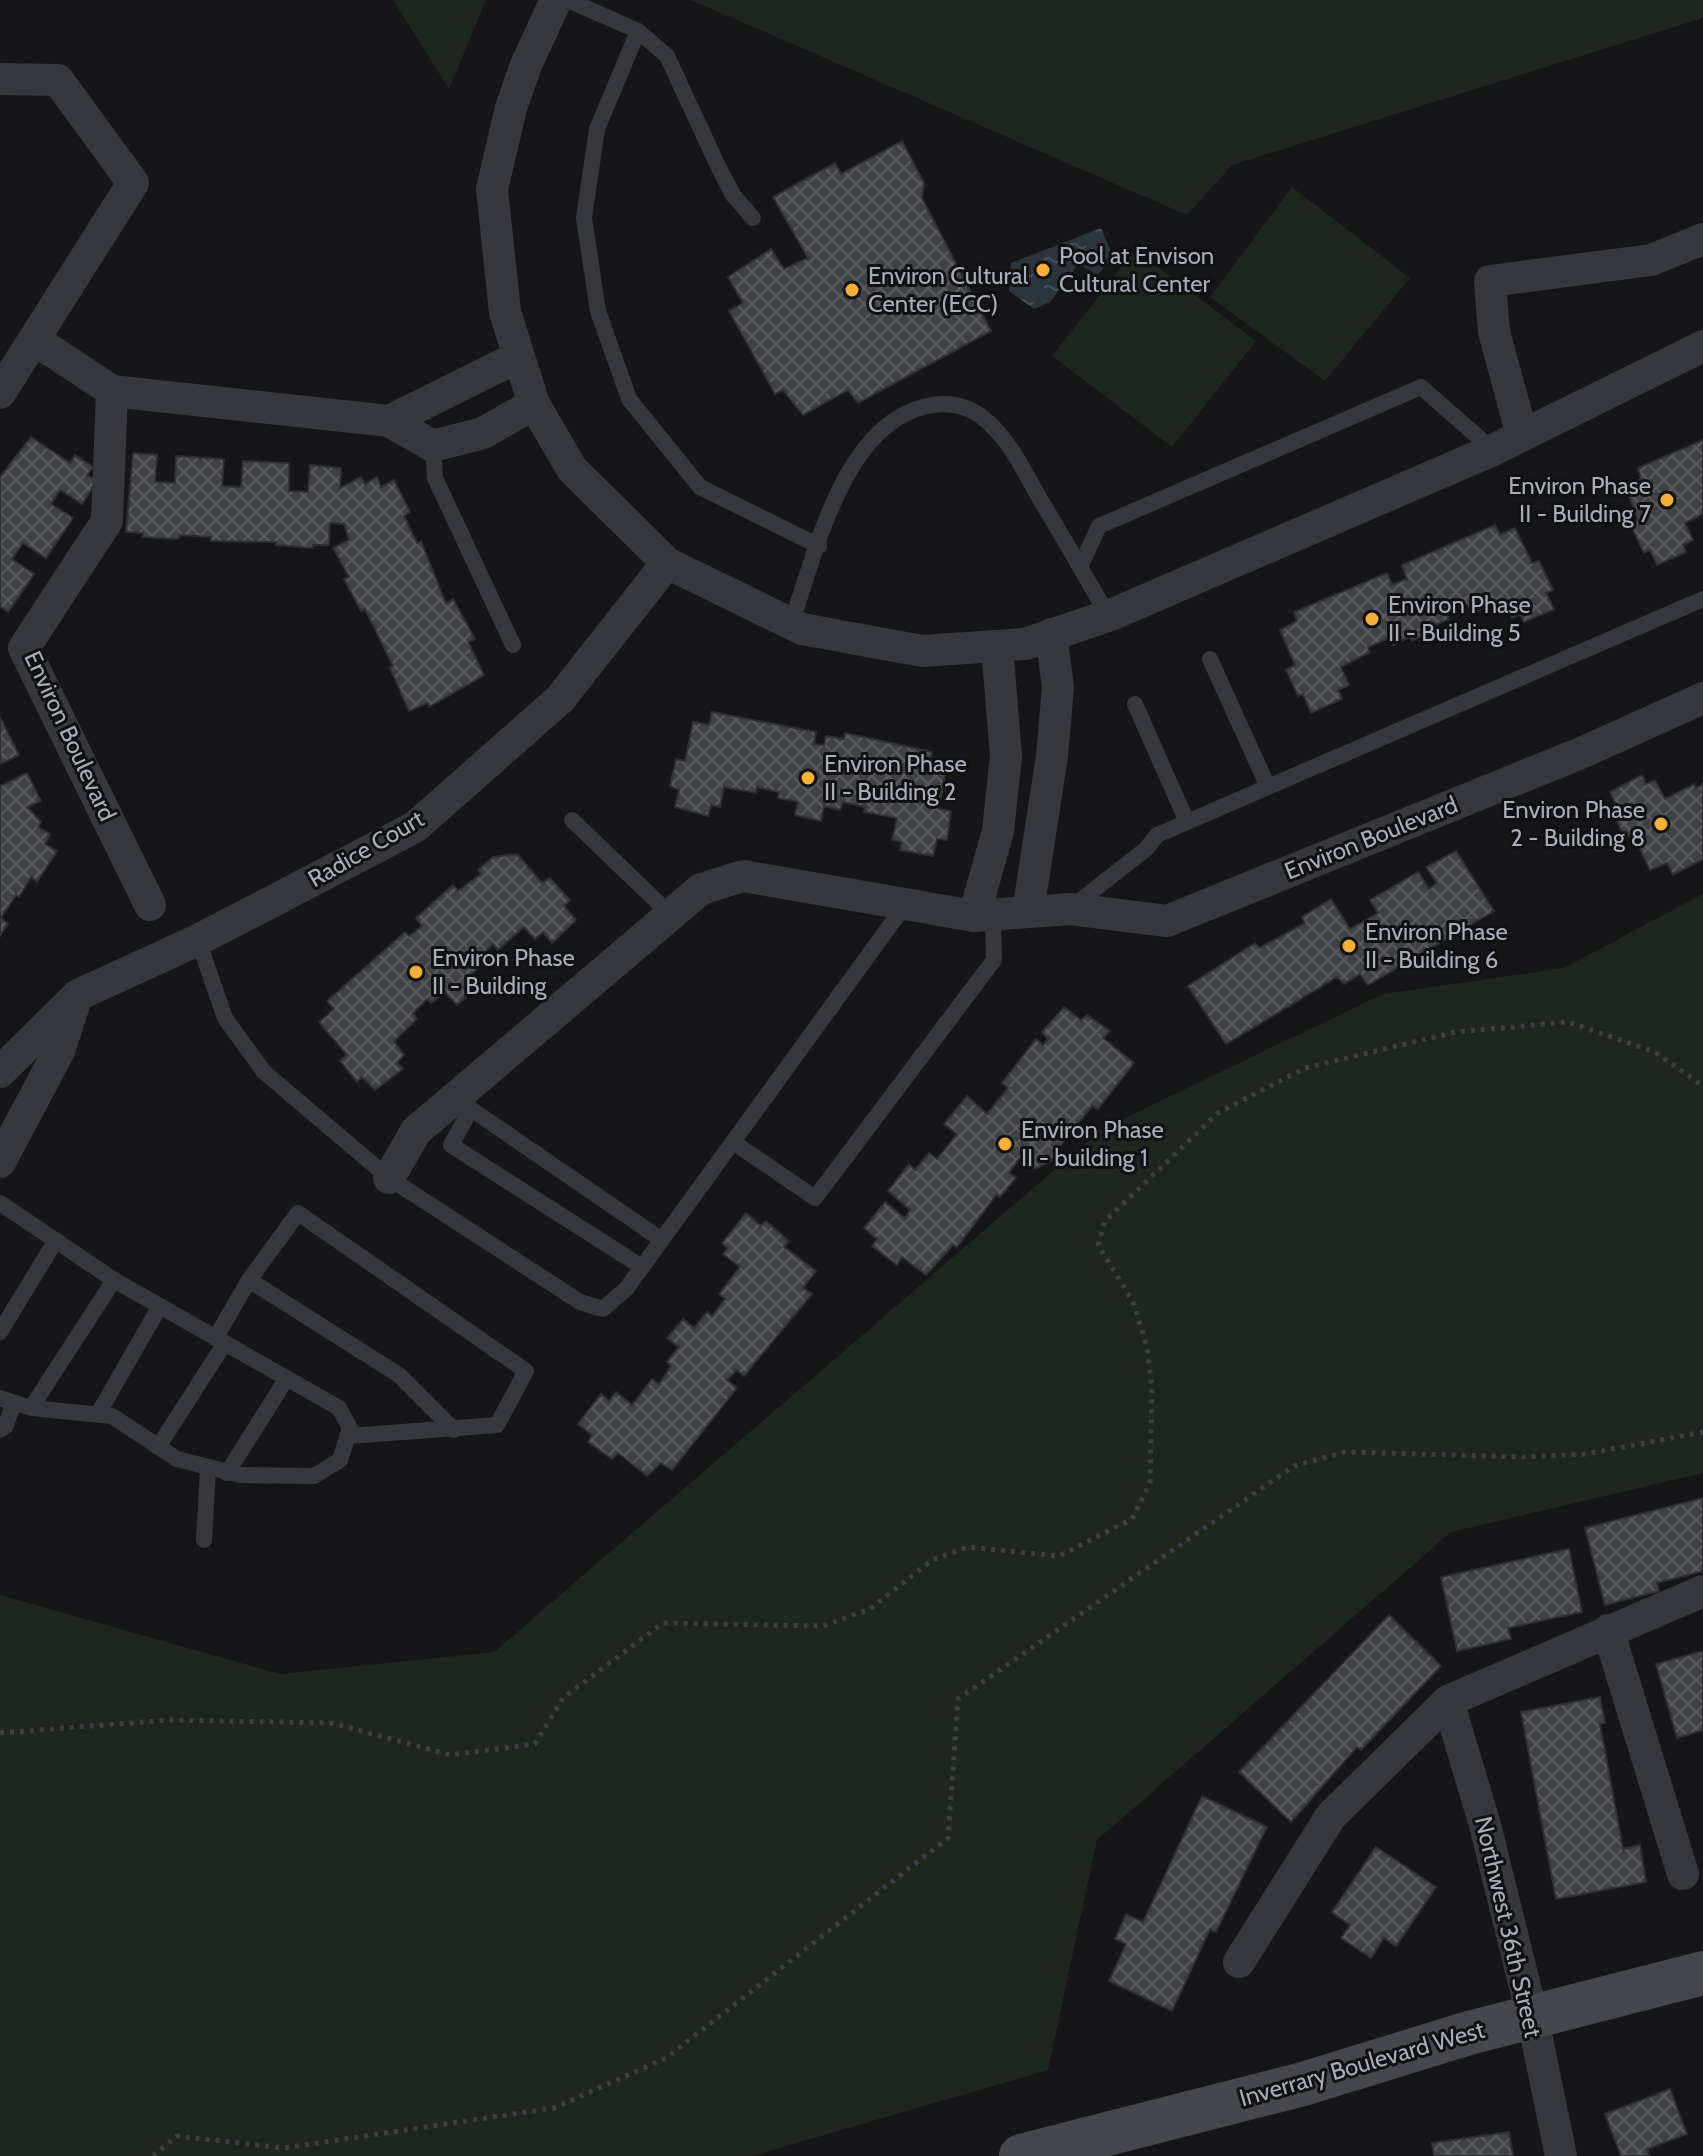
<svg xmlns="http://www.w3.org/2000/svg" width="1703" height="2156" font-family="Cabin,sans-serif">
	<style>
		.green { fill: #1e261f }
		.water { fill: url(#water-ripples) }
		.building { fill: url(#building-cross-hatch); stroke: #303034; stroke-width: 2 }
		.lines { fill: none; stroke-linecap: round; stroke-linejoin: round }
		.path { stroke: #3d3f44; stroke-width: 5; stroke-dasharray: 4 6; stroke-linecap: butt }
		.lane { stroke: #37383d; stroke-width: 16 }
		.street { stroke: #37383d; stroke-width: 32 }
		.secondary { stroke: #45474d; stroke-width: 44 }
		.poi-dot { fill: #f2b134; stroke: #111113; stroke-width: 3 }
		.labels { text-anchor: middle; stroke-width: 6; stroke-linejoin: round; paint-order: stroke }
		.poi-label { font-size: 24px; fill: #a8adb8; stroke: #111113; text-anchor: start }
		.street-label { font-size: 24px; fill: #a8adb8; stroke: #111113 }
	</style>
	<defs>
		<pattern id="water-ripples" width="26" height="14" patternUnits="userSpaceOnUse" patternTransform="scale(2)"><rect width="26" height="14" fill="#2c353c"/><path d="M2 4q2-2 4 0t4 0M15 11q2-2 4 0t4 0" fill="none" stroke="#485056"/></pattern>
		<pattern id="building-cross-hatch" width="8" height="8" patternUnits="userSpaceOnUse" patternTransform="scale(2)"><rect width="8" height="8" fill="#404145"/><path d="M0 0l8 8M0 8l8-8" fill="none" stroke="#595a5e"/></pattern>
	</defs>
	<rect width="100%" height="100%" fill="#161618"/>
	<g class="green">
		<path d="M393,0H486L449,89Z"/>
		<path d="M691,0H1703V18L1232,165L1187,215Z"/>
		<path d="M1292,187L1410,278L1325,381L1210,297Z"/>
		<path d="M1135,250L1256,341L1172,447L1052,356Z"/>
		<path d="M1703,894V1473L1451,1532L1097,1840L1048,2070L752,2156H0V1595L280,1674L494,1652L1102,1129L1383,994L1564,968Z"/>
	</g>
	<path class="water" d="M1101,228L1113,256L1097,276L1079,263L1050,302L1034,309L1009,291L1011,263Z"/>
	<g class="building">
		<path d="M902,141L924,183L922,198L991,331L858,403L848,390L803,415L783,390L775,394L729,311L743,303L728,277L771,249L784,269L808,258L773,197L835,163L841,174Z"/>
		<path d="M31,437L70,463L75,455L93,467L87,475L97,481L82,504L60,490L51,504L73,518L46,558L23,543L12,559L34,574L8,612L0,606V477Z"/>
		<path d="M1703,440V514L1685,523L1693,540L1683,545L1686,552L1657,565L1650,550L1644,553L1630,524L1638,520L1625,486L1641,479L1638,468Z"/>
		<path d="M133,453L157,455L155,482L175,483L176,456L224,459L222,486L241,487L243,461L289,463V491L308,492L310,465L341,468L340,488L361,477L365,484L377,477L381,487L394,480L410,512L404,516L417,543L421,541L446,604L453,599L475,639L468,642L484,675L429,707L428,703L409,711L390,668L393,666L365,609L361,611L344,579L349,577L333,548L349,540L344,524L330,523L329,545H313V548L276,545V542L211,541V537L180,535L178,539L142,537L143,533L126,532Z"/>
		<path d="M1495,525L1500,535L1515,528L1532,563L1539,561L1553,590L1546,593L1554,609L1524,622L1520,614L1512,618L1502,600L1473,613L1467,604L1446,614L1449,619L1431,627L1433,631L1412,641L1410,637L1393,645L1389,638L1368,647L1370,652L1341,667L1349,685L1338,690L1342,699L1311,713L1303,694L1298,696L1286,670L1295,665L1280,630L1297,621L1294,612L1387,573L1392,585L1407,579L1402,565Z"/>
		<path d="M712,712L816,732L814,744L824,745L826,736L844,739L845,733L932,752L928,766L946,769L939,809L951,811L947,840L937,839L933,856L900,850L902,842L892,840L897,818L864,812L865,807L843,802L840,810L824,806L821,821L795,815L798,802L778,798L779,792L757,787L756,793L724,787L720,807L711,805L708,816L675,807L679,790L670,786L676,759L685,761L693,722L709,725Z"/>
		<path d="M0,717L19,755L0,764Z"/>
		<path d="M27,773L41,801L27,807L41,822L38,827L50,834L45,844L57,851L37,882L31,877L19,897L16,895L1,918L8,924L0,936V786Z"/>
		<path d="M1642,775L1646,784L1655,780L1665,799L1694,784L1696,788L1703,784V859L1673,875L1667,863L1650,870L1633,835L1624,837L1613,812L1618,809L1610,792Z"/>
		<path d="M1456,851L1494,911L1368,985L1360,974L1344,984L1337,977L1226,1044L1188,986L1255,943L1259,948L1305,923L1302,917L1331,899L1350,929L1378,913L1370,900L1418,872L1429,889L1437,883L1426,867Z"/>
		<path d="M517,854L542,883L550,878L570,900L564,906L576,920L552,943L543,932L535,939L524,927L498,950L493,944L478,959L482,964L471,975L479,985L457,1005L445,992L431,1003L427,999L413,1013L417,1019L394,1041L404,1055L397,1063L403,1069L375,1090L362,1077L357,1082L340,1061L347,1055L319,1022L334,1009L327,1001L405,932L409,936L422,926L416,918L453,885L458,891L481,874L478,870L493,857Z"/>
		<path d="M1064,1007L1081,1020L1087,1015L1110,1031L1103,1038L1134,1063L1098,1109L1092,1106L1054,1153L1058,1157L1035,1169L1019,1159L1009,1173L1016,1178L1000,1197L997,1194L957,1247L953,1245L926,1275L902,1257L897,1265L872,1246L877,1239L864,1228L885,1202L905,1218L910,1210L888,1191L909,1164L915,1170L929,1153L937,1159L957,1134L944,1124L967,1096L987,1114L1008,1088L1002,1083L1036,1039L1043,1045L1048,1039L1042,1032Z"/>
		<path d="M746,1213L761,1226L766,1221L789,1241L784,1247L816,1271L803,1288L812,1294L744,1376L737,1370L727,1380L737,1388L672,1470L661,1463L647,1476L618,1453L612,1459L588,1442L592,1435L578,1424L601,1394L609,1401L616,1392L632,1405L652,1379L659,1384L671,1366L667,1362L679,1347L667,1338L683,1319L694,1328L707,1312L712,1316L725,1299L719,1294L740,1267L723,1254L728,1248L722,1243Z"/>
		<path d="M1703,1498V1571L1657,1583L1659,1591L1605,1605L1585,1528Z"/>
		<path d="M1569,1549L1582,1612L1508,1628L1511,1639L1457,1651L1441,1577Z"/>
		<path d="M1389,1615L1441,1666L1361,1750L1357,1747L1291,1822L1239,1772Z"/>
		<path d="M1703,1651V1730L1677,1738L1656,1664Z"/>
		<path d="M1600,1697L1605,1723L1600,1724L1623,1849L1640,1845L1646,1882L1556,1899L1521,1712Z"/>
		<path d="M1202,1796L1267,1827L1216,1932L1210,1929L1172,2011L1109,1981L1126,1944L1115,1939L1126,1914L1143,1922Z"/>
		<path d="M1376,1847L1436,1887L1396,1946L1384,1938L1371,1958L1341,1938L1350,1925L1332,1912Z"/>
		<path d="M1670,2089L1687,2134L1647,2149L1650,2156H1621L1605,2114Z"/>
		<path d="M1509,2132L1513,2156H1434L1432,2143Z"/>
	</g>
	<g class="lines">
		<g class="path">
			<path d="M0,1733L168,1720L332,1723L450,1755L535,1744L563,1698L663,1623L823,1626L870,1609L932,1560L968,1547L1059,1556L1132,1519L1150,1483L1152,1388L1147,1347L1133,1302L1098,1245L1105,1221L1218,1113L1305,1068L1456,1032L1568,1022L1655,1052L1703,1086"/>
			<path d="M153,2156L177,2136L284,2148L554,2108L666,2058L948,1838L958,1699L1294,1466L1345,1452L1523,1457L1586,1454L1703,1432"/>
		</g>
		<g class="lane">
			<path d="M568,0L638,31L597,129L584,218L598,311L629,399L700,487L819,546"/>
			<path d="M638,31L667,56L718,166L733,195L753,218"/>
			<path d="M433,446L435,478L513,645"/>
			<path d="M1080,567L1099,526L1421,387L1493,450"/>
			<path d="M791,624C816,553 843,424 927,406C950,401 971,406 989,423C1011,443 1025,473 1040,499C1063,537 1085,576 1108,615"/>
			<path d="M1210,659L1268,787"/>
			<path d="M1135,704L1187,822"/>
			<path d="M572,820L671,915"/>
			<path d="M1072,907L1146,849L1157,835L1703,599"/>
			<path d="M198,940L225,1018L264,1072L389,1178L580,1302L603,1309L626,1289L905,905"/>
			<path d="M733,1142L815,1198L994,960L993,915"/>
			<path d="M0,1203L114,1280L339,1408L350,1428L340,1460L314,1476L240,1475L177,1459L112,1416L31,1408L114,1280"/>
			<path d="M642,1267L451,1145L471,1109L662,1240"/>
			<path d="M249,1280L298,1213L526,1371L497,1425L349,1436"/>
			<path d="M0,1332L56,1240"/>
			<path d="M216,1337L249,1280L399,1375L454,1430"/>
			<path d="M0,1398L31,1408"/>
			<path d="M98,1414L160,1306"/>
			<path d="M0,1430L5,1427L14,1403"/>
			<path d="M158,1447L225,1343"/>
			<path d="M227,1473L287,1378"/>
			<path d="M204,1540L208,1469"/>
		</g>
		<g class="street">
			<path d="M556,0L526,65L511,108L492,189L505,312L534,404L572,469L667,563L802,629L922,651L1025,644L1113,614L1493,450L1703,346"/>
			<path d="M0,79L58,80L133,183L0,393"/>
			<path d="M35,340L112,391L389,421L433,446L483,433L534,404"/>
			<path d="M112,391L107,521L24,648L150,905"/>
			<path d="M389,421L518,357"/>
			<path d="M1522,435L1494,332L1490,281L1651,260L1703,239"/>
			<path d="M1028,912L1052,756L1058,687L1051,634"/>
			<path d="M974,916L998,831L1006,756L997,646"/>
			<path d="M0,1072L78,995L198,940L415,827L560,699L667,563"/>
			<path d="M0,1162L59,1051L75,1002"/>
			<path d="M389,1178L416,1131L701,889L743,876L974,916L1070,909L1167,921L1581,753L1703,698"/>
			<path d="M1608,1630L1683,1874"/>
			<path d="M1448,1701L1485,1825L1532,2015L1561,2156"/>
			<path d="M1239,1962L1331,1816L1448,1701L1703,1591"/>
		</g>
		<path class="secondary" d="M1021,2156L1303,2084L1469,2033L1703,1973"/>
	</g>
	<g class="poi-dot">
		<circle cx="1043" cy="270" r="8"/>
		<circle cx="852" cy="290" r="8"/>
		<circle cx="1667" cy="500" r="8"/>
		<circle cx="1372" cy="619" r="8"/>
		<circle cx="808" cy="778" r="8"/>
		<circle cx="1661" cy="824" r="8"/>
		<circle cx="1349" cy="946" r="8"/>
		<circle cx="416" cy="972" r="8"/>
		<circle cx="1005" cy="1144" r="8"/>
	</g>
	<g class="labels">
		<g class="poi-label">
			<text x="1059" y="264">Pool at Envison<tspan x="1059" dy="28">Cultural Center</tspan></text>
			<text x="868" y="284">Environ Cultural<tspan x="868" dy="28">Center (ECC)</tspan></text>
			<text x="1651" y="494" text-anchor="end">Environ Phase<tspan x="1651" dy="28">II - Building 7</tspan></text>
			<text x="1388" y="613">Environ Phase<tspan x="1388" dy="28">II - Building 5</tspan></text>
			<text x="824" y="772">Environ Phase<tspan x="824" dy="28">II - Building 2</tspan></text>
			<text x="1645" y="818" text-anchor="end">Environ Phase<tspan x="1645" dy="28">2 - Building 8</tspan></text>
			<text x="1365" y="940">Environ Phase<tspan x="1365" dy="28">II - Building 6</tspan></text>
			<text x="432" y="966">Environ Phase<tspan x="432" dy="28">II - Building</tspan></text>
			<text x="1021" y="1138">Environ Phase<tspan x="1021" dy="28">II - building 1</tspan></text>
		</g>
		<g class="street-label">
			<text transform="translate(70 736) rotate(65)" y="8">Environ Boulevard</text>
			<text transform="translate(1371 838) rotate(-22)" y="8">Environ Boulevard</text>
			<text transform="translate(366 849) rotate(-30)" y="8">Radice Court</text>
			<text transform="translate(1508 1927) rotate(77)" y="8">Northwest 36th Street</text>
			<text transform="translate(1362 2064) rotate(-16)" y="8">Inverrary Boulevard West</text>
		</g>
	</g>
</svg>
